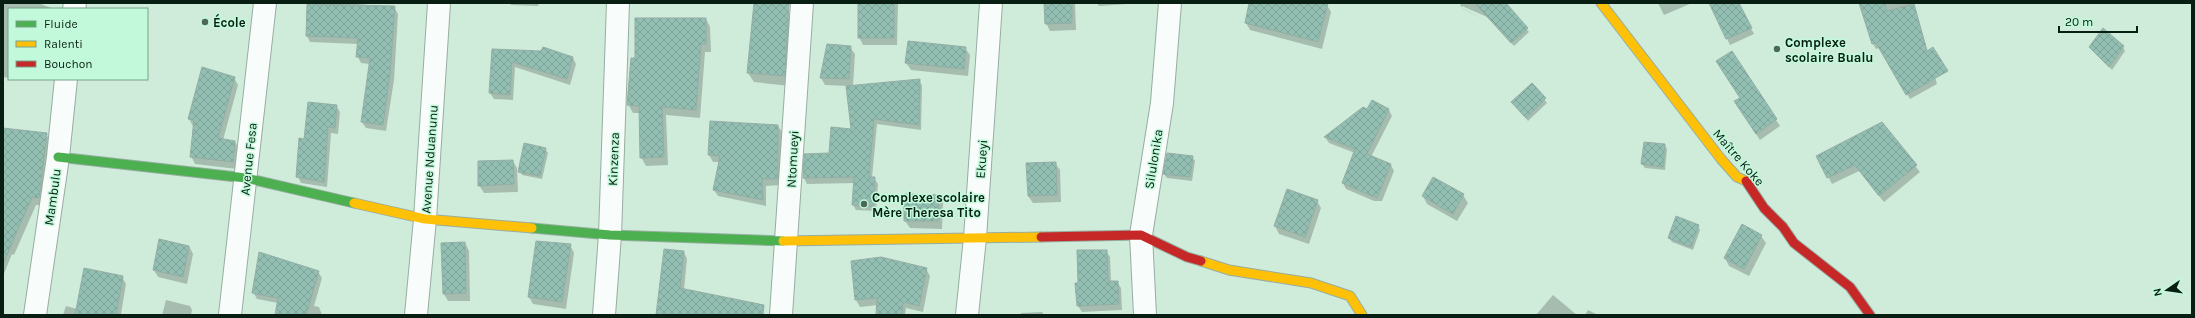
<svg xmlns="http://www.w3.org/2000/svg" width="2195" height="318" font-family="Karla,sans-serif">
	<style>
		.shadow { fill: #0003 }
		.building { fill: url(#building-cross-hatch); stroke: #95aea5 }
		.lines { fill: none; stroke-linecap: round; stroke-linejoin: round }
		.street-casing { stroke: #97ada1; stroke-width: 24 }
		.fast-casing { stroke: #97ada1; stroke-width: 11 }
		.slow-casing { stroke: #97ada1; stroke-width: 11 }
		.jam-casing { stroke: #97ada1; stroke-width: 11 }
		.street { stroke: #f8fcfa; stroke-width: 22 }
		.fast { stroke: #4caf50; stroke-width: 9 }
		.slow { stroke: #ffc107; stroke-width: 9 }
		.jam { stroke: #c62828; stroke-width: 9 }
		.poi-dot { fill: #4e6659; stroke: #c2f9da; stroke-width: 1.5 }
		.labels { text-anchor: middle; stroke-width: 3; stroke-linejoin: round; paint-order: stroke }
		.poi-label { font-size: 13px; font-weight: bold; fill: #081e13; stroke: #c2f9da; text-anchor: start }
		.street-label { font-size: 13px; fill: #081e13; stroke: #c2f9da }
	</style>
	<defs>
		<pattern id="building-cross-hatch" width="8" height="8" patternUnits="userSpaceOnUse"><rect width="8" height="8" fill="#92bfb2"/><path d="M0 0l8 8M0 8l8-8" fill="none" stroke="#7ca498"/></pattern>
	</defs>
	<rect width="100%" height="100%" fill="#cfecdb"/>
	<g class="shadow">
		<path d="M3,3H38L54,9H9V78L3,77Z"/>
		<path d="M308,3H343L394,7L398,14L394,80L386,131L366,128L362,122L370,64L361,63L358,57V44L310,42L307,36Z"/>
		<path d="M510,3H539L538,6L511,5Z"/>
		<path d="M859,3H898L897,45H863L859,37Z"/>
		<path d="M1045,3H1075L1076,30L1050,31L1046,23Z"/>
		<path d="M1097,3H1128V4L1099,6Z"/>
		<path d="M1250,3H1318L1327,5L1331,12L1322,49L1250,30L1246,23Z"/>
		<path d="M1462,3H1505L1529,32L1514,46L1487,17L1462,6V8L1485,20L1463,9L1460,5Z"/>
		<path d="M1658,3H1692L1664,15Z"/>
		<path d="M1710,3H1728L1744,15L1754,34L1730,45Z"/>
		<path d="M1868,3H1914L1937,84L1910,99L1879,48L1876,49L1873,44Z"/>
		<path d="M788,18L794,28L790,86L754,82L748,73Z"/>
		<path d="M706,19L710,27L711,52H705L700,118L666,115L668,165L646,166L641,157L640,113H633L628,104L636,59Z"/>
		<path d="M850,47L855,54L853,86L919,80L922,86L921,130L877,124L872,178H874L878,184L876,211L856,210L853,205L855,183L807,184L804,178L805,155L829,154L852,130L848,86L825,85L821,78Z"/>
		<path d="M2090,47H2123L2125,51L2112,70Z"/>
		<path d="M965,48L970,55L968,76L911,70L906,63Z"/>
		<path d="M493,50L573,58L576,64L570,85L515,67L513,100L494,99L490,93Z"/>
		<path d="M1731,52L1780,126L1760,140L1739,108L1741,98Z"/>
		<path d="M234,78L238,85L223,140L235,142L239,149L237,169L195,164L191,156L193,126L189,119Z"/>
		<path d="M1532,84L1547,103L1528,121L1513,103Z"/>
		<path d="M1372,101L1389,110L1392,116L1371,157L1391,165L1394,171L1382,201H1374L1346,189L1343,183L1355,153L1329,143L1325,137L1367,110Z"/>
		<path d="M336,106L340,112L338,134L331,133L327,187L301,183L298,177L305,140Z"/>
		<path d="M710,122L778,126L782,132L781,185L766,186V206L718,196L714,190L720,162H713L709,155Z"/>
		<path d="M1882,124L1920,172L1884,202L1859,171L1832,184L1818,156Z"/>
		<path d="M46,134L51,142L43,205H36L14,255L12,254L3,276V143Z"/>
		<path d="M1665,145L1667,149L1665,170L1645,168L1642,164Z"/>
		<path d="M545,149L548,153L542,179L522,175L519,171Z"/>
		<path d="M1192,157L1195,161L1192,181L1167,178L1164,174Z"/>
		<path d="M513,161L517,168L518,192L484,193L479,185Z"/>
		<path d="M1055,163L1060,170L1061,202L1033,203L1028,196Z"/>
		<path d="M1463,195L1468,203L1457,221L1427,204L1423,196Z"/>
		<path d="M938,196L943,203L942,229L910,228L905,221Z"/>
		<path d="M1317,201L1321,208L1309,244L1279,234L1275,226Z"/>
		<path d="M1698,226L1700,230L1693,250L1672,242L1669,238Z"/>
		<path d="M1761,236L1766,243L1749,276L1729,266L1725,258Z"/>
		<path d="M465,243L469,251L470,301H448L444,294Z"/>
		<path d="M570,245L574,253L566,309L533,304L529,297Z"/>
		<path d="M189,246L193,254L187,284L158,277L154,270Z"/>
		<path d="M1106,251L1110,257L1111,282H1117L1121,288L1122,310L1082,312L1078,306L1076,284H1079Z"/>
		<path d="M684,252L687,259L684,290L741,315H657Z"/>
		<path d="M852,262L926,269L930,276L923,312L906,308L905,315H877L878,305L860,307L856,300Z"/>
		<path d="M318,272L322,278L314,306L319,307L322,315H276L278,303L257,299L253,292Z"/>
		<path d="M122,277L126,284L121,314L63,315L66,306L77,309Z"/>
		<path d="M1553,295L1577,315H1536Z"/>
		<path d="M166,300L190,306L192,310L191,315H162Z"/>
		<path d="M1588,310L1598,315H1585Z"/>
		<path d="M1042,312L1044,315H1021V313Z"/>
	</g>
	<g class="building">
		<path d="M754,3H789L785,76L747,73Z"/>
		<rect x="858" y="3" width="36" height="35"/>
		<path d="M1044,3H1072V23L1045,24Z"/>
		<path d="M1249,3H1328L1318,42L1245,23Z"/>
		<path d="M1475,3H1506L1528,28L1511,43Z"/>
		<path d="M1709,3H1739L1752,28L1726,39Z"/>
		<path d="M1859,3H1885L1887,11L1914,4L1927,51L1933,47L1948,71L1906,95L1876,43L1872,44Z"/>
		<path d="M307,4L395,6L390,73L383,125L361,122L370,58L356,57L358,38L306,36Z"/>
		<path d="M635,18H706V44H701L696,110L662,107L664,157L640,158L639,106L627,105L631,58H635Z"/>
		<path d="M2103,28L2124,46L2109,67L2089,47Z"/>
		<path d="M908,41L966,47L964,69L905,63Z"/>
		<path d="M827,44L851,46L849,79L820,78Z"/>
		<path d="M543,47L573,57L567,79L512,62L510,95L489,93L492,49L541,51Z"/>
		<path d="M1732,51L1777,119L1756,134L1734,101L1740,98L1716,61Z"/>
		<path d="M202,67L235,77L218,138L235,141L233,162L190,157L194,120L188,119Z"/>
		<path d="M920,79L919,125L874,119L869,177H875L873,206L852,205L854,177L803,178L804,154L829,153L831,127L851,129L846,86Z"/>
		<path d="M1532,83L1546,98L1526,118L1511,102Z"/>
		<path d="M1372,100L1389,109L1367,154L1391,164L1377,198L1342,183L1355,149L1324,137L1363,107L1367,109Z"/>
		<path d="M308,102L337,105L335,128L328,127L324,182L296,177L299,138L304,139Z"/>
		<path d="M710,121L778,125V179H762L763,200L713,190L720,156L708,155Z"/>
		<path d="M1882,122L1917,165L1879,196L1855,165L1827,178L1816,156Z"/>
		<path d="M3,128L47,133L39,198L32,197L3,264Z"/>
		<path d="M1644,142L1665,144L1663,167L1641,164Z"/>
		<path d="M524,143L546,148L540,176L518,172Z"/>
		<path d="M1167,153L1193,156L1190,177L1163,174Z"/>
		<path d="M513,160L514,184L478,186V161Z"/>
		<path d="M1056,162L1057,195L1028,196L1026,163Z"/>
		<path d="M1433,177L1464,194L1453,214L1422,196Z"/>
		<path d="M1287,189L1318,200L1305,237L1274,226Z"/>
		<path d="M904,194L939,195L938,221H904Z"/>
		<path d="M1676,216L1699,225L1691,247L1668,238Z"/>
		<path d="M1742,224L1762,235L1744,269L1724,258Z"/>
		<path d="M159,239L189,246L183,277L153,270Z"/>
		<path d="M536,241L571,244L562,302L528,297Z"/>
		<path d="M465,242L466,293L443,294L441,243Z"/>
		<path d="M664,249L684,251L680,288L764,305L763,315H656Z"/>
		<path d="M1077,250H1107L1108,281H1118L1119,304L1077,306L1075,283H1078Z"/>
		<path d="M259,252L319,271L306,315H275L278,298L252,293Z"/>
		<path d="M881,257L927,268L919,306L903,302L902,315H876L877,298L855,300L851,261Z"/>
		<path d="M84,268L123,276L116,315H75Z"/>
	</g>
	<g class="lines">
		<g class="street-casing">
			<g id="street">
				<path d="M74,9L75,3"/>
				<path d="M35,315L58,157L66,79"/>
				<path d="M230,315L265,3"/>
				<path d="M416,315L425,219L439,3"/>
				<path d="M604,315L610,235L618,3"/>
				<path d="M781,315L802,3"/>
				<path d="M967,315L975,238L991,3"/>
				<path d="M1145,315L1141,235L1162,103L1170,3"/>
			</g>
		</g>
		<g class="fast-casing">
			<g id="fast">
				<path d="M58,157L246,178L354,203"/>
				<path d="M532,228L610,235L783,241"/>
			</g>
		</g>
		<g class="slow-casing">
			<g id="slow">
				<path d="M1601,3L1721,159L1737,177L1746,181"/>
				<path d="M354,203L425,219L532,228"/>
				<path d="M783,241L1041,237"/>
				<path d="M1201,261L1229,270L1311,283L1350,296L1362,315"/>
			</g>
		</g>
		<g class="jam-casing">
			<g id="jam">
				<path d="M1746,181L1764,208L1783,227L1794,243L1850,287L1870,315"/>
				<path d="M1041,237L1141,235L1187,257L1201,261"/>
			</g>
		</g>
		<use href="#street" class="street"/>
		<use href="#fast" class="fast"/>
		<use href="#slow" class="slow"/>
		<use href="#jam" class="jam"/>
	</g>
	<g class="poi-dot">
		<circle cx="205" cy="22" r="4"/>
		<circle cx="1777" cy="49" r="4"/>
		<circle cx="864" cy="204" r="4"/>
	</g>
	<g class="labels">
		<g class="poi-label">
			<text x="213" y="27">École</text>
			<text x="1785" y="47">Complexe<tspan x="1785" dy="15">scolaire Bualu</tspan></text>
			<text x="872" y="202">Complexe scolaire<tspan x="872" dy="15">Mère Theresa Tito</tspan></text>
		</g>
		<g class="street-label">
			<text transform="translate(1739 157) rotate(49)" y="5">Maître Koke</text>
			<text transform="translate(248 159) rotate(-84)" y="5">Avenue Fesa</text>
			<text transform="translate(429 159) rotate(-86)" y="5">Avenue Nduanunu</text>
			<text transform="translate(613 159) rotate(-88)" y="5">Kinzenza</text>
			<text transform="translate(792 159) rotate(-87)" y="5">Ntomueyi</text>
			<text transform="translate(981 159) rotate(-86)" y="5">Ekueyi</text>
			<text transform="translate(1153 159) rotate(-81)" y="5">Silulonika</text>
			<text transform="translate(52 197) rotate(-82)" y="5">Mambulu</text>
		</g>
	</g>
	<rect width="2195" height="318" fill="none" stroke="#081e13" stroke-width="8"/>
	<rect x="8" y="8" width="140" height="72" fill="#c2f9da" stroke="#78a18a"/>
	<rect x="16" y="21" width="20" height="6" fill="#4caf50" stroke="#78a18a"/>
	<text x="44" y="28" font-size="12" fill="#081e13">Fluide</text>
	<rect x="16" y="41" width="20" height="6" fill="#ffc107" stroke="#78a18a"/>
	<text x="44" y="48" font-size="12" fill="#081e13">Ralenti</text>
	<rect x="16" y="61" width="20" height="6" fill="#c62828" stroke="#78a18a"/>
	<text x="44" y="68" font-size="12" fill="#081e13">Bouchon</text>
	<g transform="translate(2167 290) rotate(257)" stroke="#c2f9da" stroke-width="3" paint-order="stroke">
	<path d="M0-3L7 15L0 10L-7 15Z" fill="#081e13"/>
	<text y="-6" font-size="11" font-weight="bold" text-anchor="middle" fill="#081e13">N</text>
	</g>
	<path d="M2059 26v6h78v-6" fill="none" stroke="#081e13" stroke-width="2"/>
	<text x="2065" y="26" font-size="12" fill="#081e13" stroke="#c2f9da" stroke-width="3" paint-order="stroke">20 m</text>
</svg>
